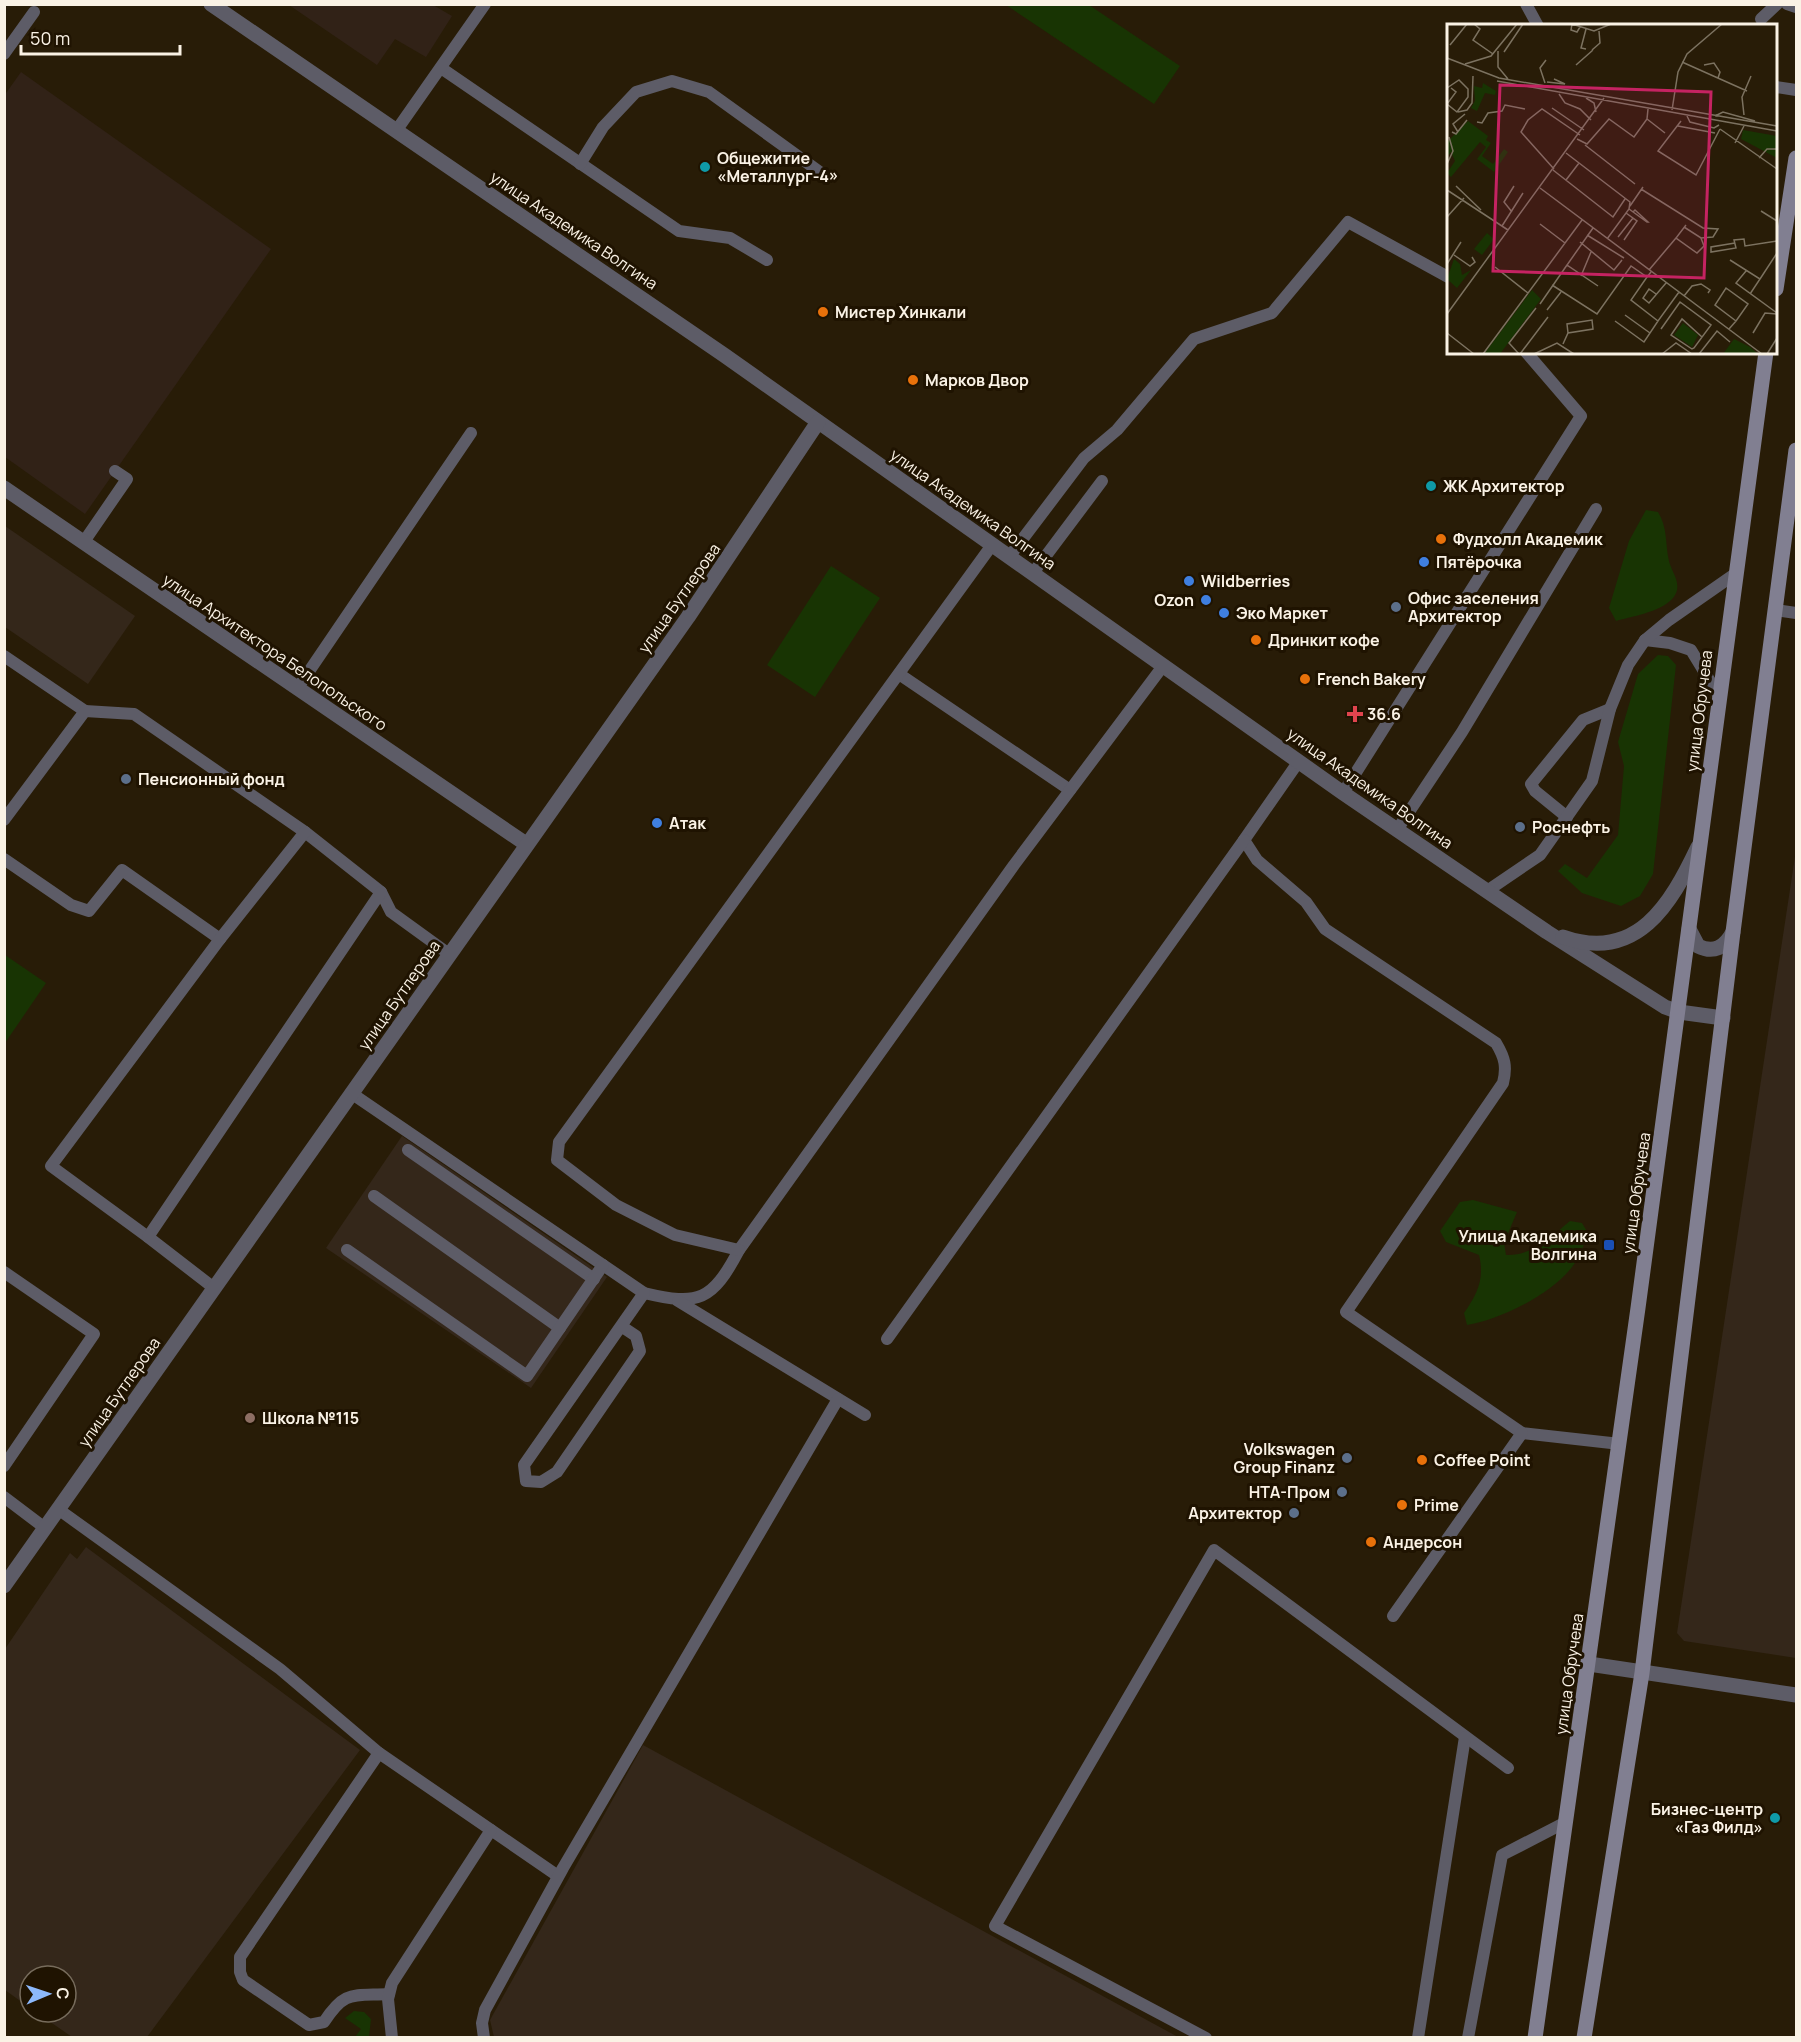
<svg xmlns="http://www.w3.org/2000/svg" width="1801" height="2042" font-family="Manrope,sans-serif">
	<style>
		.industrial { fill: #34271a }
		.education { fill: #312217 }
		.green { fill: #183403 }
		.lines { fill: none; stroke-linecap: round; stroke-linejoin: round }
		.service { stroke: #5d5c67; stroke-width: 12 }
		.minor { stroke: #5d5c67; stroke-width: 15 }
		.tertiary { stroke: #5d5c67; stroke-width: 15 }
		.secondary { stroke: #817f91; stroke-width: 15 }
		.culture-dot { fill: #0f9aa8; stroke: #1f1301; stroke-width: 2 }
		.food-dot { fill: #e8710a; stroke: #1f1301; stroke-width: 2 }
		.shop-dot { fill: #3f7fe0; stroke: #1f1301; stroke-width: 2 }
		.service-dot { fill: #5c6f8a; stroke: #1f1301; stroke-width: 2 }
		.health-dot { fill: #e0444e; stroke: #1f1301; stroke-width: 2 }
		.transit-dot { fill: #1a4fb4; stroke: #1f1301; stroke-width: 2 }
		.education-dot { fill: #8d6e63; stroke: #1f1301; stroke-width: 2 }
		.labels { text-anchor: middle; stroke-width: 6; stroke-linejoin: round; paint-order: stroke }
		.poi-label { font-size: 16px; font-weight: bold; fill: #faf2e5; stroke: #1f1301; text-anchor: start }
		.street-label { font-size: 16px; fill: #faf2e5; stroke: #1f1301 }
		.inset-road { fill: none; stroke: #7c7260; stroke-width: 1.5 }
		.view { fill: #c52362; fill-opacity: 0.15; stroke: #c52362; stroke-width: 3 }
		.inset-edge { fill: none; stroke: #faf2e5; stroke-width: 3 }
	</style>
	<rect width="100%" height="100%" fill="#281c07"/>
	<g class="industrial">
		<path d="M5,526L135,616L88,684L5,627Z"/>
		<path d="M1796,850V1658L1684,1641L1677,1633Z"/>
		<path d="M402,1136L607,1277L531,1388L326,1248Z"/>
		<path d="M86,1547L360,1750L147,2037H72L36,2012H66V1976H30V2008L5,1990V1649L70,1553L77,1559Z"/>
		<path d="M643,1745L974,1926L1178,2037H494L490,2020Z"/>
	</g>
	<g class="education">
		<path d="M289,5H433L452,16L426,57L395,39L377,65Z"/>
		<path d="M21,72L271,249L85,514L5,457L4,96Z"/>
	</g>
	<g class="green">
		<path d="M1006,5H1089L1180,66L1154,104Z"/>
		<path d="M1646,510L1658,512C1668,528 1665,544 1669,561C1671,569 1676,576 1677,583C1682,609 1633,616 1616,621L1609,608L1629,541Z"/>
		<path d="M831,566L880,598L815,697L767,665Z"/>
		<path d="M1658,655L1668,656L1676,665L1653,874L1640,896L1621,906L1582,893L1558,871L1565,864L1587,878L1618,835L1624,766L1618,742L1638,674Z"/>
		<path d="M5,955L46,983L5,1043Z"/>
		<path d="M1473,1200L1517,1212L1504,1243L1506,1255C1532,1256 1551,1237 1570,1221L1582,1223L1588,1233C1584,1243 1581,1255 1575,1263C1555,1293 1500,1320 1467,1325L1464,1313C1477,1294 1485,1279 1479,1255L1446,1242L1440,1231L1460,1202Z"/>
		<path d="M354,2011L364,2012L371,2019L369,2037H355L361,2029L345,2018Z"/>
	</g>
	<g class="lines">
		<g class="service">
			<path d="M1526,4L1538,26"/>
			<path d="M1787,4L1796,7"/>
			<path d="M1761,19L1777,4"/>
			<path d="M4,54L34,12"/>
			<path d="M441,68L679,231L730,238L767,260"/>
			<path d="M1776,87L1796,90"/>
			<path d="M396,131L485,4"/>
			<path d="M580,164L603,127L636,92L672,81L709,92L824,175"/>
			<path d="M83,543L127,479L115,471"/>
			<path d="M1009,557L1084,458L1117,430L1194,339L1272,313L1348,222L1448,277"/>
			<path d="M1033,573L1102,481"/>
			<path d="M1775,610L1796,613"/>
			<path d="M1645,640L1670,643L1691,650L1719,696"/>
			<path d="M4,656L85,711"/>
			<path d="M899,674L1070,790"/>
			<path d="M297,689L471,433"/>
			<path d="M1299,761L1244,840L1257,860L1306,902L1325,929L1496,1043C1505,1058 1507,1067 1503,1083L1346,1312L1522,1433L1620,1444"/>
			<path d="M1343,793L1581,416L1526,352"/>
			<path d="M1567,817L1535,791L1531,784L1583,720L1610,709"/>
			<path d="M4,820L85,711L134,714L305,832L381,892L391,912L449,954"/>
			<path d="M1397,830L1462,732L1596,509"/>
			<path d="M4,859L71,905L89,911L122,870L220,939"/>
			<path d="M1487,891L1540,855L1592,781L1610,709L1628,665L1645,640L1669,620L1735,574"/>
			<path d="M351,1093L644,1293C699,1306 712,1301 739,1250L1014,865L1163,666"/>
			<path d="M408,1150L594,1279"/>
			<path d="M374,1196L560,1328"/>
			<path d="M148,1237L51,1166L220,939L305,832"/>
			<path d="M347,1250L527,1376L603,1265"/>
			<path d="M739,1250L675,1235L616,1205L557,1160L559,1142L992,545"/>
			<path d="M4,1272L94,1334L4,1466"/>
			<path d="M214,1288L148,1237L381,892"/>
			<path d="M678,1301L865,1415"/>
			<path d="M621,1326L636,1336L640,1351L557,1472L541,1482L526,1481L524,1465L644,1293"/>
			<path d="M887,1339L1244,840"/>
			<path d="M4,1497L45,1528"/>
			<path d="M58,1509L280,1669L379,1753"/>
			<path d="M1393,1616L1522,1433"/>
			<path d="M389,1994C352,1996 345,1990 324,2022L309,2025L243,1980L240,1972V1957L379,1753L558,1876"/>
			<path d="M392,2038L388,1999L392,1983L491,1830"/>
			<path d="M484,2038L482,2023L485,2010L563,1868L838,1399"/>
			<path d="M1206,2038L995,1926L1214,1550L1508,1768"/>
			<path d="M1418,2038L1465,1737"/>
			<path d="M1468,2038L1502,1855L1566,1822"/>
		</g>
		<g class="minor">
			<path d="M4,488L526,844"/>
			<path d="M1689,929L1698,946C1714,954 1725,947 1733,932"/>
		</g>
		<g class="tertiary">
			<path d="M211,4L724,355L1343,793L1547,932L1665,1007L1679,1012L1723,1018"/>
			<path d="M1563,937C1637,963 1671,904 1698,847"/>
			<path d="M4,1586L688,617L818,422"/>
			<path d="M1589,1664L1796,1695"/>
		</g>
		<g class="secondary">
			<path d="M1776,289L1796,158"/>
			<path d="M1535,2038L1638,1308L1766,352"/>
			<path d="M1584,2038L1642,1673L1733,932L1796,450"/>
		</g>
	</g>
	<g class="culture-dot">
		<circle cx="705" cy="167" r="6"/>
		<circle cx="1431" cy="486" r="6"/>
		<circle cx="1775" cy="1818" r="6"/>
	</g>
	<g class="food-dot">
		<circle cx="823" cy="312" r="6"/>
		<circle cx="913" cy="380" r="6"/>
		<circle cx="1441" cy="539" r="6"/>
		<circle cx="1256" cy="640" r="6"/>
		<circle cx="1305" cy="679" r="6"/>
		<circle cx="1422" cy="1460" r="6"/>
		<circle cx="1402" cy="1505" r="6"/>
		<circle cx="1371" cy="1542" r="6"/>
	</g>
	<g class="shop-dot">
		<circle cx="1424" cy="562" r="6"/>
		<circle cx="1189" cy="581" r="6"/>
		<circle cx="1206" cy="600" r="6"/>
		<circle cx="1224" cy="613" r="6"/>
		<circle cx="657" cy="823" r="6"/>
	</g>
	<g class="service-dot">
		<circle cx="1396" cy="607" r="6"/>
		<circle cx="126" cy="779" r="6"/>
		<circle cx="1520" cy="827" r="6"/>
		<circle cx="1347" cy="1458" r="6"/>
		<circle cx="1342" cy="1492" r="6"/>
		<circle cx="1294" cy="1513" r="6"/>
	</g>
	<path class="health-dot" d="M1352 705h6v6h6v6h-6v6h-6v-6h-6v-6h6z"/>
	<rect class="transit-dot" x="1603" y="1239" width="12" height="12" rx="3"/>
	<circle class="education-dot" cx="250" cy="1418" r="6"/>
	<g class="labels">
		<g class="poi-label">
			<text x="717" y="164">Общежитие<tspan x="717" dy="18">«Металлург-4»</tspan></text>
			<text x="835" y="318">Мистер Хинкали</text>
			<text x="925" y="386">Марков Двор</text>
			<text x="1443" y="492">ЖК Архитектор</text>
			<text x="1453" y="545">Фудхолл Академик</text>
			<text x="1436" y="568">Пятёрочка</text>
			<text x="1201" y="587">Wildberries</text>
			<text x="1408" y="604">Офис заселения<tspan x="1408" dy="18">Архитектор</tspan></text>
			<text x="1194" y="606" text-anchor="end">Ozon</text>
			<text x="1236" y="619">Эко Маркет</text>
			<text x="1268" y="646">Дринкит кофе</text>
			<text x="1317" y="685">French Bakery</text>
			<text x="1367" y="720">36.6</text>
			<text x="138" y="785">Пенсионный фонд</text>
			<text x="669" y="829">Атак</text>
			<text x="1532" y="833">Роснефть</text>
			<text x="1597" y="1242" text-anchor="end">Улица Академика<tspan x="1597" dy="18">Волгина</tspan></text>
			<text x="262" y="1424">Школа №115</text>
			<text x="1335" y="1455" text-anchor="end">Volkswagen<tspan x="1335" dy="18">Group Finanz</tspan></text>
			<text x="1434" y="1466">Coffee Point</text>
			<text x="1330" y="1498" text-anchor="end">НТА-Пром</text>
			<text x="1414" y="1511">Prime</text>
			<text x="1282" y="1519" text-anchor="end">Архитектор</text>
			<text x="1383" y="1548">Андерсон</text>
			<text x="1763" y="1815" text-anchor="end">Бизнес-центр<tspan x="1763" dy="18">«Газ Филд»</tspan></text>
		</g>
		<g class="street-label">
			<text transform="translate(574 230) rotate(34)" y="6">улица Академика Волгина</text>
			<text transform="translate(973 509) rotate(35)" y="6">улица Академика Волгина</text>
			<text transform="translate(679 598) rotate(-55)" y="6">улица Бутлерова</text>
			<text transform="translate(275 652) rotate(34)" y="6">улица Архитектора Белопольского</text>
			<text transform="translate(1699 711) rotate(-83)" y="6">улица Обручева</text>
			<text transform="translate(1370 788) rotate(35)" y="6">улица Академика Волгина</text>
			<text transform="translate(399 995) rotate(-55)" y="6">улица Бутлерова</text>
			<text transform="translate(1636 1193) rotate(-82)" y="6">улица Обручева</text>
			<text transform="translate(119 1392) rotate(-55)" y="6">улица Бутлерова</text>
			<text transform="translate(1569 1674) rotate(-82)" y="6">улица Обручева</text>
		</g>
	</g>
	<g transform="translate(1447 24)">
		<rect width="330" height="330" fill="#281c07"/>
		<path d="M36,59L49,67L48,71L38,69L30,87L24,84L28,77L27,62L35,64ZM21,97L41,112L39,116L44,119L35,132L46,140L57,125L61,128L47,148L30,135L39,123L33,118L4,153L0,149L8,137L4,128L0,133V118ZM296,106L330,112V134L294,115ZM40,209L47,215L35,231L27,225ZM7,235L13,240L15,251L24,246L10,264L0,255ZM85,266L94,275L53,330H37ZM236,299L251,311L245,323L227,311ZM287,315L303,323L311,330H276Z" fill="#183403"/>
		<path class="inset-road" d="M27,0L33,5L26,16L46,30M125,0L147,7L164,0M125,0L124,6L130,8L133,3M139,5L134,24L139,25M3,21L20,0M145,26L153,19L152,7M51,27V43L61,55M57,28L76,0M0,34L52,54L330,102M235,38L300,67M18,40L44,32L70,0M129,41L146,26M257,41L267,39L273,48L271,54M50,57L330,107M100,58L118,60L107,55M98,59L93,44L99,36M0,64L12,56L21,65V73L10,88L0,80L9,68L4,64M112,70L118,79L133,85L144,96M139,74L147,79L149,88M105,84L137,106M225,86L231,48L240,30L275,0M11,88L20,86L25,79L26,52M297,91L295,73L304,52M240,92L243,98L267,104L272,101M268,92L276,88L308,97M200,95L218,109M234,97L211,127L249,151L273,105M30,98L35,99L41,89L55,87L58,81L78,85M231,102L268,109M273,105L330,145M5,108L9,110L20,96M11,108L6,100L18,90M130,115L140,120L162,95L187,113L200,95L201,85M288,119L297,102M138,121L188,160M119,129L183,178L182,185L160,215M312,134L320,125H330M0,140L6,127L2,113M107,145L74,108L81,96L95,85L133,111M106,146L166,193L178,175M119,156L132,139M9,162L34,186M93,164L315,330M194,165L256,204L271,205L266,213L254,214L237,203M0,166L61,206M183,182L196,163M182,185L200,198H201L188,186L186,188M314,187L330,197M65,188L57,178L67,162M0,193L17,174M93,200L118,219M239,201L229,214L250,229L257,222L254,214M55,202L76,169M146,204L120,241L151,262M140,211L177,234M171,213L186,194M177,216L190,197L179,189M133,218L167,246L175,236M288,219L264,223V228L289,224L287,216L297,215L298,222L330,217M7,231L23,242L28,238L25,233M283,236L313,255L303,270M0,240L14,218M48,243L81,269M202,246L229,214M299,247L289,259L330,289M134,252L144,228M200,253L184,276L211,297L232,268M313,255L330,229M105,261L150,290L184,242L200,253L204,248M209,270L202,265L196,274L202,279L219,259M237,272L245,262L254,260L263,266L261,269M93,280L120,241M100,286L114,268M0,290L157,74M178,291L203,309M168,297L197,318L211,297M214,305L233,278L264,301L247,324L245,325L224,311L235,295L255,313M282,305L289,297L301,280L279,264L268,281L289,297M0,309L27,330M306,309L318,289L330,290M116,320L121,309L146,305L145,296L120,300L121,309M36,330L135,196M72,330L62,319L89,284M73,330L101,293M87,330L110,319L127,330M215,330L229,319L245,330M252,330L270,307L283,318M320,330L330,314"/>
		<path class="view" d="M53,61L264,68L257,254L46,247Z"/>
		<rect width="330" height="330" class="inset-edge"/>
	</g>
	<rect width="1801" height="2042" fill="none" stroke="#faf2e5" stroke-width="12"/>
	<g transform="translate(48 1994) rotate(88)"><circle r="28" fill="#1f1301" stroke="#776c5c" stroke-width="1.5"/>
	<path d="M0-4.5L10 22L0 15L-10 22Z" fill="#8db9fc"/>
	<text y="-9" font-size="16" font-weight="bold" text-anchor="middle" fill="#faf2e5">С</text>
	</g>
	<path d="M21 45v9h159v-9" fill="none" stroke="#faf2e5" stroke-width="3"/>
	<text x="30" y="45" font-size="18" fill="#faf2e5" stroke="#1f1301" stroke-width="4.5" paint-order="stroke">50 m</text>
</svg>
